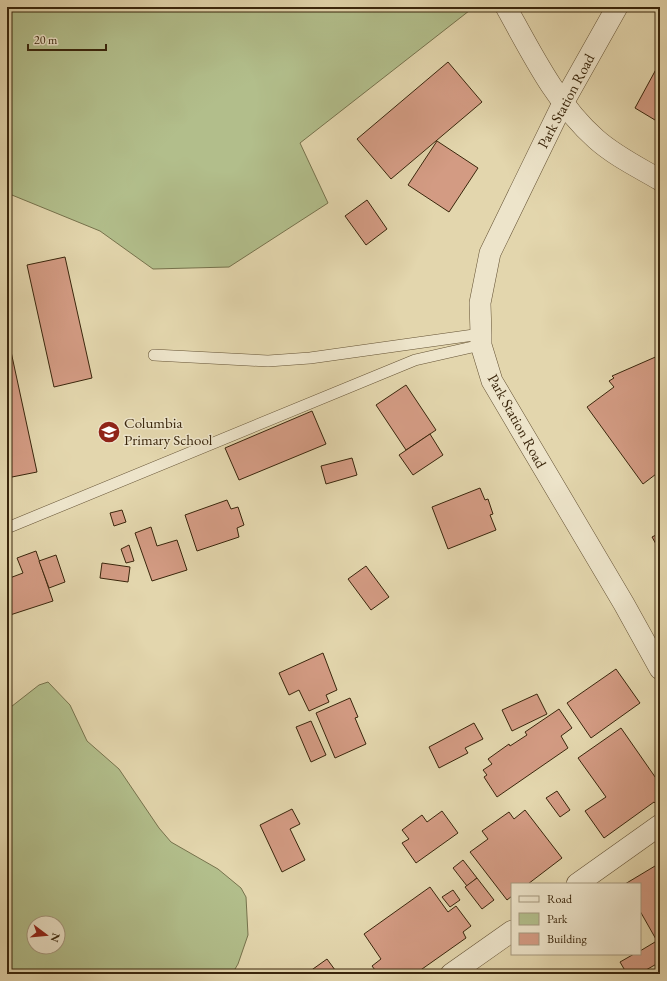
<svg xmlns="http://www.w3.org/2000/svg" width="667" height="981" font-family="'EB Garamond',serif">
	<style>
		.green { fill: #b2be8b; stroke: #76724c; fill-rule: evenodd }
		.building { fill: #d39b83; stroke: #3a260c }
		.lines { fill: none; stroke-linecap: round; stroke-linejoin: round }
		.lane-casing { stroke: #645234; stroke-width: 12 }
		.street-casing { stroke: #645234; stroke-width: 22 }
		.lane { stroke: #ede4ca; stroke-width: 11 }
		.street { stroke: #ede4ca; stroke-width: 21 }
		.labels { text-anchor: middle; stroke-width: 3; stroke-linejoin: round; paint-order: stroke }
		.street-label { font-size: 15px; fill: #3a260c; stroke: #ede4ca }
		.poi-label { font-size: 15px; fill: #3a260c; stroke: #ede4ca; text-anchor: start }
	</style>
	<rect width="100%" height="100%" fill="#e3d6ad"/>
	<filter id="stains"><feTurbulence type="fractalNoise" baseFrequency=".005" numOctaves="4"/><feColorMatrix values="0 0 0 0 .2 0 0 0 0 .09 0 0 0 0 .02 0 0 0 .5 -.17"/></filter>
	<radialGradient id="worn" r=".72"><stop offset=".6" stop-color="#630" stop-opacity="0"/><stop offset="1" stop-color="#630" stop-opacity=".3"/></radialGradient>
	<g class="green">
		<path d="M7,7H474L300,143L328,203L229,267L153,269L100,231L7,193Z"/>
		<path d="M48,682L70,705L87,741L119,769L159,828L171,842L218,869L241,888L246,897L248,935L238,964L232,974H7V710L39,685ZM34,923H58V947H34Z"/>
	</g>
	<g class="building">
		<path d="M448,62L482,102L391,179L357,139Z"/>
		<path d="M660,62V123L635,108Z"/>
		<path d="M437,141L478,168L449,212L408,185Z"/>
		<path d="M367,200L387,229L366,245L345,216Z"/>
		<path d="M65,257L92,378L54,387L27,265Z"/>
		<path d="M7,333L37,472L7,478Z"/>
		<path d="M660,355V471L643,484L587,407L614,387L609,381L614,378L612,376Z"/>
		<path d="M406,385L436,430L406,450L376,405Z"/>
		<path d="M312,411L326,444L239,480L225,448Z"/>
		<path d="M430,434L443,455L413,475L399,455Z"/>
		<path d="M352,458L357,475L326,484L321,466Z"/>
		<path d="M480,488L485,500L488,499L493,514L490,515L496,530L448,549L432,507Z"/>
		<path d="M227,500L231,509L238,507L244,525L237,528L239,537L197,551L185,515Z"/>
		<path d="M122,510L126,522L114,526L110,513Z"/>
		<path d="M151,527L157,546L177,540L187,570L152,581L135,533Z"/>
		<path d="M660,533V551L652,537Z"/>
		<path d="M129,545L134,561L126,563L121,549Z"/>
		<path d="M36,551L53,601L7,616V579L23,573L17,558Z"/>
		<path d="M56,555L65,582L49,588L39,561Z"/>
		<path d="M102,563L130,567L128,582L100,578Z"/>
		<path d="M366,566L389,597L371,610L348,579Z"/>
		<path d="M323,653L337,690L326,695L329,702L309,711L299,690L289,695L279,673Z"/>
		<path d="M616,669L640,703L591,738L567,703Z"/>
		<path d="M537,694L547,714L512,731L502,710Z"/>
		<path d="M350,698L358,717L355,718L366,744L335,758L316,713Z"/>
		<path d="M559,709L572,728L561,736L568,748L497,797L484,777L487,775L483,770L492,764L488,759L509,744L510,746L527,735L525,732Z"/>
		<path d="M311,721L326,755L311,762L296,727Z"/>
		<path d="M474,723L483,739L465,748L468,753L439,768L429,747Z"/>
		<path d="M621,728L660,784V803L657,805L654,802L604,838L585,811L606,797L578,758Z"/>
		<path d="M557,791L570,810L560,817L546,798Z"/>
		<path d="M292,809L300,824L290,829L305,860L282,872L260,825Z"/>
		<path d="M525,810L562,858L528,884H512V896L507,900L470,852L488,839L482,831L509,812L514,819Z"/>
		<path d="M442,811L458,833L416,863L402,843L409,839L402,830L422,815L427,822Z"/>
		<path d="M463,860L477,878L467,886L453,868Z"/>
		<path d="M660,863V939L657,941L640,911V884H625Z"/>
		<path d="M477,878L494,900L482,909L465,887Z"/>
		<path d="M430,887L448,912L456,906L471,926L463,932L466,938L415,974H378L372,966L381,959L364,934Z"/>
		<path d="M453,890L460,900L450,907L442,897Z"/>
		<path d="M660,939V962L639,974H627L620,962L634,954H640V951Z"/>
		<path d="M327,959L338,974H306Z"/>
	</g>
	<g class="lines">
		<g class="lane-casing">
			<g id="lane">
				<path d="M154,355L268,361L310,358L481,334"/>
				<path d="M7,528L415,360L481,345"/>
			</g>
		</g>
		<g class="street-casing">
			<g id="street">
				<path d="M506,7C531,52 557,105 596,139C615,156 638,167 660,180"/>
				<path d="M617,7L563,103L490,253L480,303L481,334V345L492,381L624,604L660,669"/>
				<path d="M577,884L660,825"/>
				<path d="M451,974L512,931"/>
			</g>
		</g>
		<use href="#lane" class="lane"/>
		<use href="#street" class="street"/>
	</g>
	<defs>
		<g id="school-disc" transform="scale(1.15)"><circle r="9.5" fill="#8f2418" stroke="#ede4ca"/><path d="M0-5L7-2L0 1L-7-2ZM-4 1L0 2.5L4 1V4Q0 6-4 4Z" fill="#fff"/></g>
	</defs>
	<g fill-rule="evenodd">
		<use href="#school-disc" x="109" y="432"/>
	</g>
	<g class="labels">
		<g class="street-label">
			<text transform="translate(566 101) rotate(-62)" y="5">Park Station Road</text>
			<text transform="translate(517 421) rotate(61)" y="5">Park Station Road</text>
		</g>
		<g class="poi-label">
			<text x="124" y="428">Columbia<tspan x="124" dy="17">Primary School</tspan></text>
		</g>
	</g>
	<rect width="667" height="981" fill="none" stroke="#e3d6ad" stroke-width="24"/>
	<rect x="8" y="8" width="651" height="965" fill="none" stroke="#3a260c" stroke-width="2"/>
	<rect x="12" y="12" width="643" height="957" fill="none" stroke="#3a260c"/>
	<rect x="511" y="883" width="130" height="72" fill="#ede4ca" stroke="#a5987e"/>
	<rect x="519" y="896" width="20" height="6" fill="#ede4ca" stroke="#a5987e"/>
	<text x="547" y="903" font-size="12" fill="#3a260c">Road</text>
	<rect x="519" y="913" width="20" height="12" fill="#b2be8b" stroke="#a5987e"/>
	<text x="547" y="923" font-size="12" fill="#3a260c">Park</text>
	<rect x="519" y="933" width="20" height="12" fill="#d39b83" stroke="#a5987e"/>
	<text x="547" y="943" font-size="12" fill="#3a260c">Building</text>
	<g transform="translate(46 935) rotate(106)"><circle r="19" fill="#ede4ca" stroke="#a5987e"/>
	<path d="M0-3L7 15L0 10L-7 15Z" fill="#8f2418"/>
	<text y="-6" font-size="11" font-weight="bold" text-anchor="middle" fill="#3a260c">N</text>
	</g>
	<path d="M28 44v6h78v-6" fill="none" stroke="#3a260c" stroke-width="2"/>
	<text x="34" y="44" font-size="12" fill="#3a260c" stroke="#ede4ca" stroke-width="3" paint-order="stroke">20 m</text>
	<rect width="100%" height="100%" filter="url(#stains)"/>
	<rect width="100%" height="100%" fill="url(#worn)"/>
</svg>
